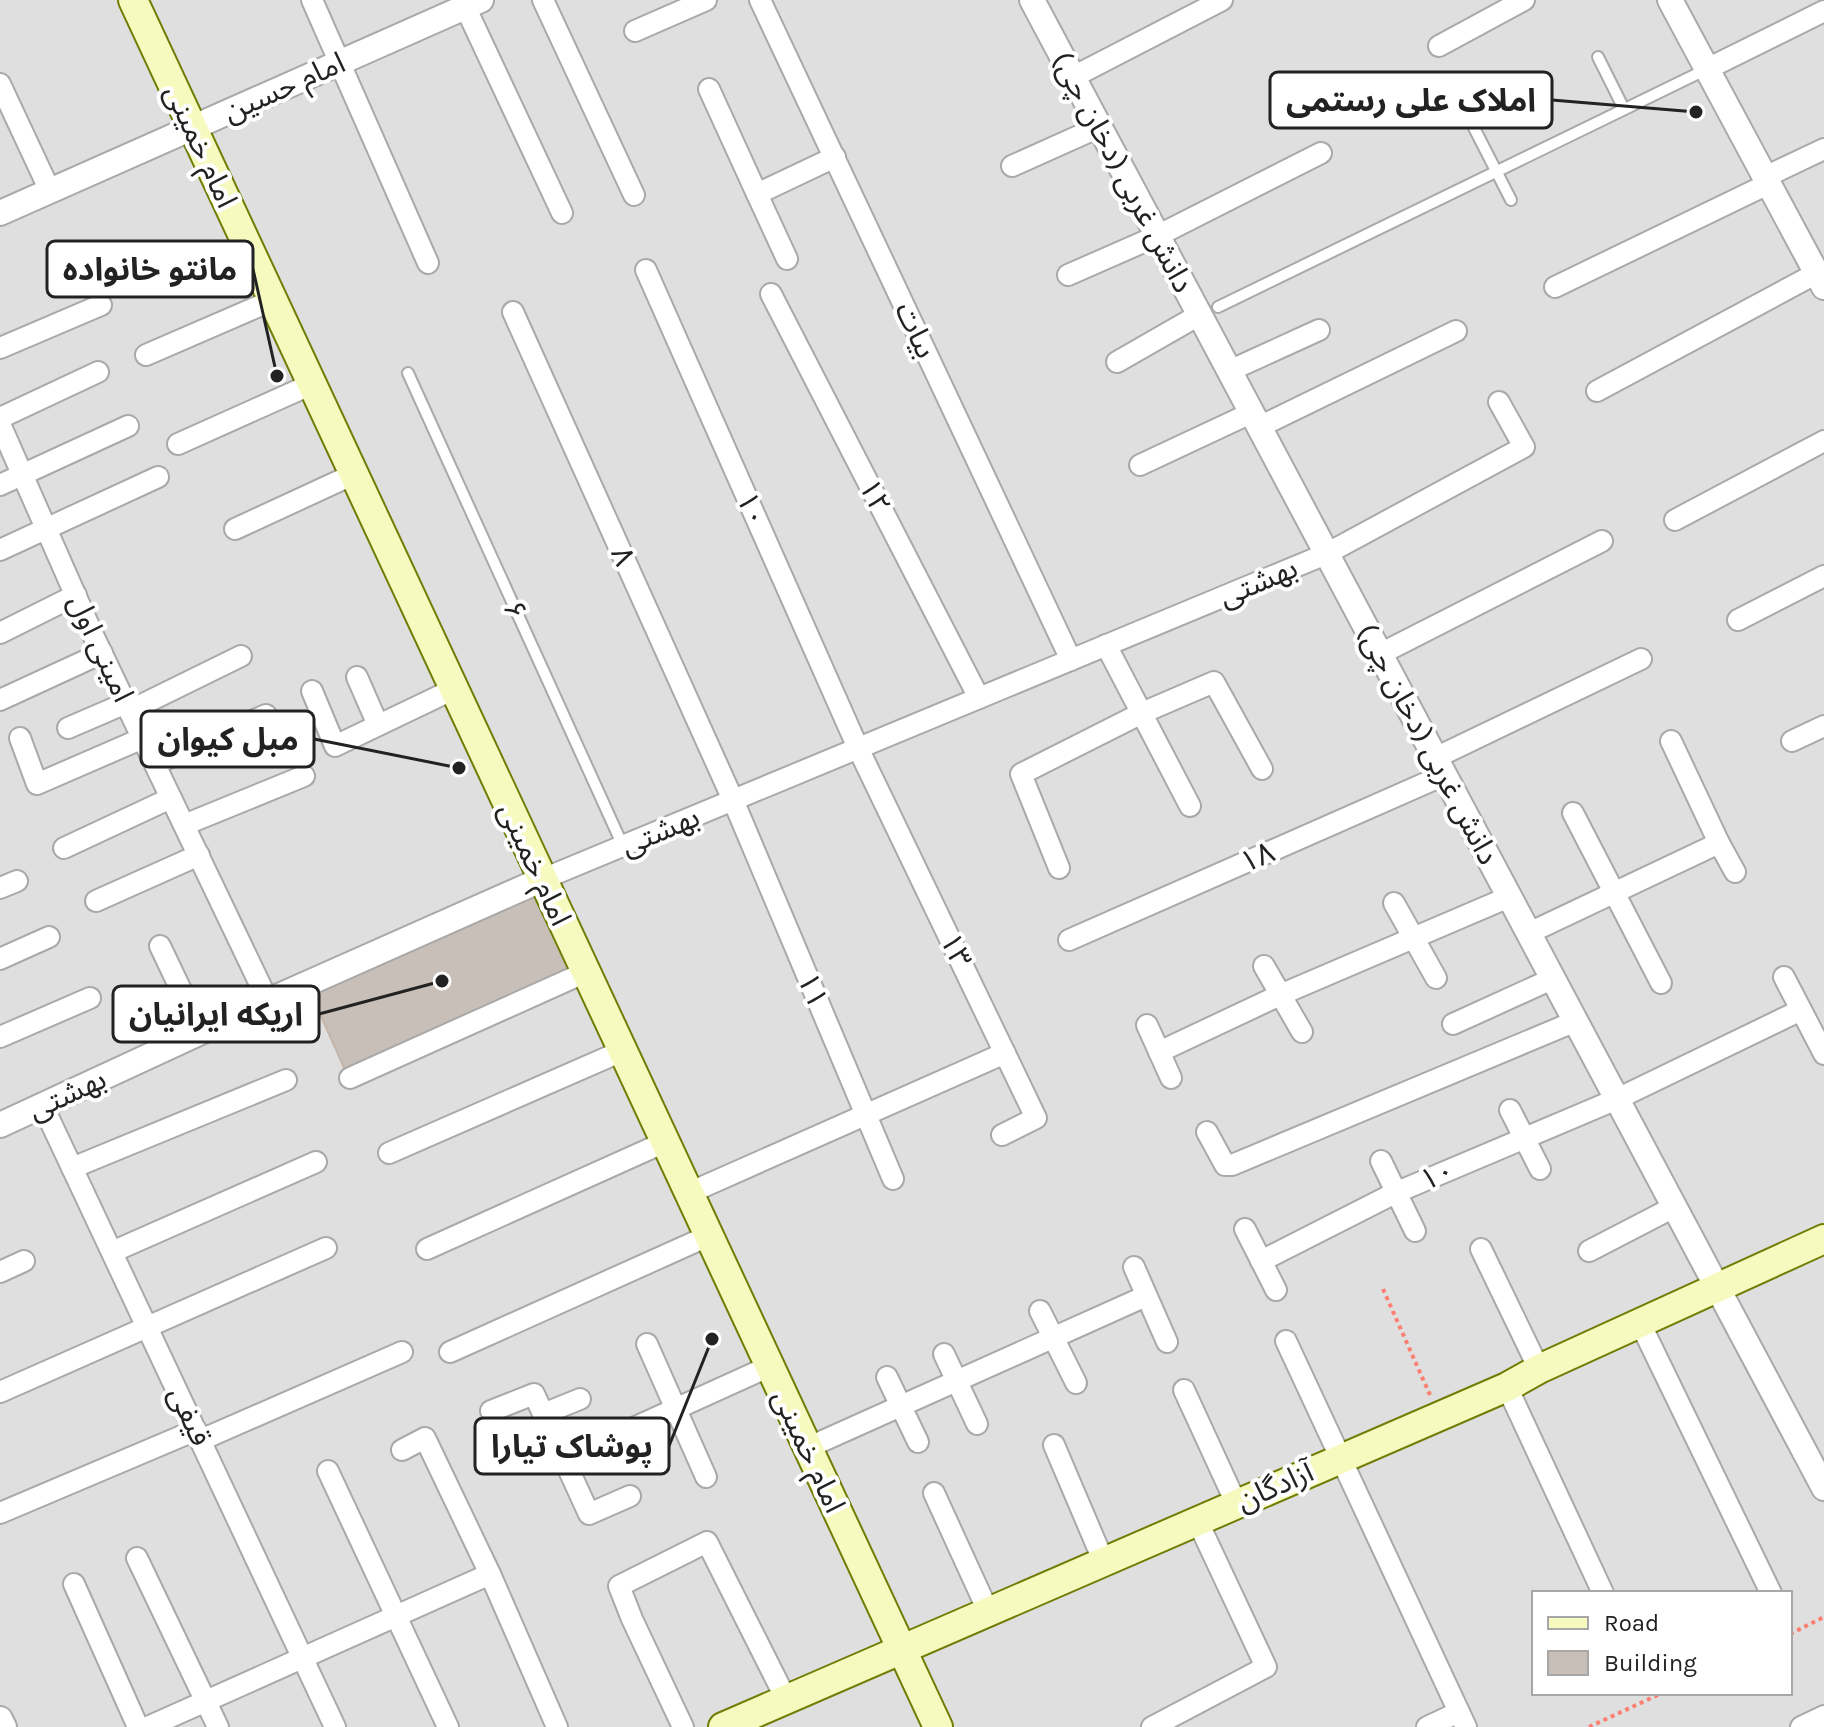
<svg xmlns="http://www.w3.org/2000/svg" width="1824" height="1727" font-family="Karla,'Noto Sans Arabic',sans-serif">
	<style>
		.residential { fill: #e0dfdf; fill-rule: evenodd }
		.building { fill: #c7bfb8; stroke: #c4b6ab; stroke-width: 2 }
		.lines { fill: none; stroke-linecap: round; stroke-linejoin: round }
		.service-casing { stroke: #a9a9a9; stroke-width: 14 }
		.minor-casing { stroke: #a9a9a9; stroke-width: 24 }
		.tertiary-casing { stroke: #a9a9a9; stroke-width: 28 }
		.secondary-casing { stroke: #707d05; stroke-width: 32 }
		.path { stroke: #fa8072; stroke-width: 4; stroke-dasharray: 4 4; stroke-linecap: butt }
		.service { stroke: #fff; stroke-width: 10 }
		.minor { stroke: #fff; stroke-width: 20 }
		.tertiary { stroke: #fff; stroke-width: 24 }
		.secondary { stroke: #f7fabf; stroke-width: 28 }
		.labels { text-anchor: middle; stroke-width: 8; stroke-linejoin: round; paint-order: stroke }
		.street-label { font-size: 30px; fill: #222; stroke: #fff }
		.leader { fill: none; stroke: #222; stroke-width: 3 }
		.callout-dot { fill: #222; stroke: #fff; stroke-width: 3 }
		.callout { fill: #fff; stroke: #222; stroke-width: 3 }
		.callout-label { font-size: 32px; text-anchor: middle; font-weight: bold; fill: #222 }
	</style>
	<rect width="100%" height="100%" fill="#f2efe9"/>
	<path class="residential" d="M0,0H1824V1727H0ZM1534,1593H1790V1693H1534Z"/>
	<path class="building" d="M539,892L573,969L345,1070L311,994Z"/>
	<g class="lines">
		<g class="service-casing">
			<g id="service">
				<path d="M1598,57L1624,109"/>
				<path d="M1470,120L1511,200"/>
				<path d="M1218,307L1705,70"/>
				<path d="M408,373L623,846"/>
			</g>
		</g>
		<g class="minor-casing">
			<g id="minor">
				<path d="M312,0L428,263"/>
				<path d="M462,0L562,213"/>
				<path d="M543,0L634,195"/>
				<path d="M760,0L1071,660"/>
				<path d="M635,31L706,0"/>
				<path d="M1439,46L1524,0"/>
				<path d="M1707,69L1824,11"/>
				<path d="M1073,77L1222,0"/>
				<path d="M0,84L50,191"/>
				<path d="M709,89L757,194"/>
				<path d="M1012,166L1099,127"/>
				<path d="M1765,177L1824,149"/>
				<path d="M787,259L757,194L835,157"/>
				<path d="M646,270L858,748L1036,1118L1002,1135"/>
				<path d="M1068,275L1157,236L1321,153"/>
				<path d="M1555,287L1768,184"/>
				<path d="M771,294L979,698"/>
				<path d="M513,312L733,800L893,1179"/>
				<path d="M0,348L101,305"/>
				<path d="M146,355L273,300"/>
				<path d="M1117,362L1199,315"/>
				<path d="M1229,371L1319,330"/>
				<path d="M1597,391L1817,273"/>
				<path d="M0,418L98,372"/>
				<path d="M0,424L93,635L268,1001"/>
				<path d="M1259,427L1456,331"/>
				<path d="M178,444L312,384"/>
				<path d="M1140,465L1251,413"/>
				<path d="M0,485L128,426"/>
				<path d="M1675,520L1824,441"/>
				<path d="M235,529L354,474"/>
				<path d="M0,550L158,477"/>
				<path d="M1738,620L1824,576"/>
				<path d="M0,633L76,595"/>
				<path d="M1106,645L1190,806"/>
				<path d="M1380,654L1602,541"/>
				<path d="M357,677L378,725"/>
				<path d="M312,691L335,746L454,689"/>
				<path d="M0,700L102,653"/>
				<path d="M129,711L241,656"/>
				<path d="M68,728L126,703"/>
				<path d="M20,738L37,784L143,738"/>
				<path d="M1671,741L1719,843"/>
				<path d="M1792,741L1824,726"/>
				<path d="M1435,758L1641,659"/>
				<path d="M155,764L266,715"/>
				<path d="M1573,813L1661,983"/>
				<path d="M184,825L304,776"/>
				<path d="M64,848L171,798"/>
				<path d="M1059,868L1021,774L1142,713L1214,682L1262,769"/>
				<path d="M543,879L1326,554L1524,447L1499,402"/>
				<path d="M0,888L17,881"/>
				<path d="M96,901L199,855"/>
				<path d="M1394,903L1436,978"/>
				<path d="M1529,933L1719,843L1735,872"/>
				<path d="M1069,940L1444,775"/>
				<path d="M160,946L201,1032"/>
				<path d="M0,959L49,937"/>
				<path d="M1264,966L1302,1032"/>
				<path d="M1784,977L1824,1054"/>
				<path d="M1453,1024L1552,979"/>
				<path d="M1147,1025L1171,1078"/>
				<path d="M0,1037L90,998"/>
				<path d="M1159,1052L1280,995L1509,897"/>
				<path d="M350,1078L586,972"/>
				<path d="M43,1106L335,1727"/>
				<path d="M1510,1110L1540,1169"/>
				<path d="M1207,1132L1225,1165H1232L1576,1021"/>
				<path d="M389,1153L622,1051"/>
				<path d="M1381,1161L1415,1231"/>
				<path d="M72,1168L286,1080"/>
				<path d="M689,1193L1005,1053"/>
				<path d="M1245,1229L1276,1290"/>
				<path d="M427,1249L665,1142"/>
				<path d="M1481,1249L1539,1369"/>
				<path d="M1589,1251L1674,1207"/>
				<path d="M112,1252L316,1162"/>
				<path d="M1261,1261L1395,1193L1617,1099L1801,1010"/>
				<path d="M1134,1267L1167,1342"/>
				<path d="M0,1272L24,1261"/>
				<path d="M1040,1311L1076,1383"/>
				<path d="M1641,1325L1771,1593"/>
				<path d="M1286,1341L1466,1727"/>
				<path d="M647,1344L706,1477"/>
				<path d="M450,1352L708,1236"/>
				<path d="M944,1354L977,1424"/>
				<path d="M887,1377L918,1442"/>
				<path d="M1507,1387L1603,1593"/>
				<path d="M1184,1390L1236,1503"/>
				<path d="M0,1392L326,1248"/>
				<path d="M491,1411L534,1394L589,1514L630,1496"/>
				<path d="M543,1414L580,1399"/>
				<path d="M201,1440L402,1352"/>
				<path d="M1054,1445L1103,1560"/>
				<path d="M807,1448L1146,1296"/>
				<path d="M402,1450L425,1438L490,1574L557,1727"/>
				<path d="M565,1459L770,1366"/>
				<path d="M328,1471L448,1727"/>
				<path d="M934,1493L988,1611"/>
				<path d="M0,1513L196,1430"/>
				<path d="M137,1558L218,1727"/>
				<path d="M74,1584L138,1727"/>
				<path d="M148,1727L490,1574"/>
				<path d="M683,1727L632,1619L619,1586L707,1542L787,1701"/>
				<path d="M1152,1727L1266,1667L1197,1520"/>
				<path d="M1427,1727L1459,1712"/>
				<path d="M1801,1727L1824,1716"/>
			</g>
		</g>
		<g class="tertiary-casing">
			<g id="tertiary">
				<path d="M1032,0L1824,1488"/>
				<path d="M1670,0L1824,287"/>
				<path d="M0,213L481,0"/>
				<path d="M0,1125L268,1001L543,879"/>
				<path d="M0,1719L4,1727"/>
			</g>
		</g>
		<g class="secondary-casing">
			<g id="secondary">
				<path d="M133,0L938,1727"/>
				<path d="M723,1727L1507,1387L1539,1369L1824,1239"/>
			</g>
		</g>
		<g class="path">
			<path d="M1383,1289L1430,1395"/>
			<path d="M1790,1634L1824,1617"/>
			<path d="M1589,1727L1662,1693"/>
		</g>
		<use href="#service" class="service"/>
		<use href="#minor" class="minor"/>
		<use href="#tertiary" class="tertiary"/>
		<use href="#secondary" class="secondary"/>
	</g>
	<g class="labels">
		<g class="street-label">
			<text transform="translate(284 87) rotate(-24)" y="10">امام حسین</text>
			<text transform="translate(201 146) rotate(65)" y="10">امام خمینی</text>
			<text transform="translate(1123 172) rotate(62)" y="10">دانش غربی (دخان چی)</text>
			<text transform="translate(916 330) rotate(65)" y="10">بیات</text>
			<text transform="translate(875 496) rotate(63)" y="10">۱۲</text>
			<text transform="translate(752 509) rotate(66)" y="10">۱۰</text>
			<text transform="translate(623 556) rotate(66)" y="10">۸</text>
			<text transform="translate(1258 582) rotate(-23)" y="10">بهشتی</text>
			<text transform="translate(515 610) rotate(66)" y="10">۶</text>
			<text transform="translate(101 648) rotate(65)" y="10">امینی اول</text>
			<text transform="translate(1428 744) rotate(62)" y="10">دانش غربی (دخان چی)</text>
			<text transform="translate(660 831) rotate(-23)" y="10">بهشتی</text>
			<text transform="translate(1257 857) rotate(-24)" y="10">۱۸</text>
			<text transform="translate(535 864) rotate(65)" y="10">امام خمینی</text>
			<text transform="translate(956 950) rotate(64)" y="10">۱۳</text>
			<text transform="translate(813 990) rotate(67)" y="10">۱۱</text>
			<text transform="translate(67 1094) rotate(-25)" y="10">بهشتی</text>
			<text transform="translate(1437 1175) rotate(-24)" y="10">۱۰</text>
			<text transform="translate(190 1416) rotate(65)" y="10">قیفی</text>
			<text transform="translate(809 1451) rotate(65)" y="10">امام خمینی</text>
			<text transform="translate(1275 1486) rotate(-24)" y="10">آزادگان</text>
		</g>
	</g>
	<path class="leader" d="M1696 112L1552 100M277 376L253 269M459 768L314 739M442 981L319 1014M712 1339L669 1446"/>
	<g class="callout-dot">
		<circle cx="1696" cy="112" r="8"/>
		<circle cx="277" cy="376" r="8"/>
		<circle cx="459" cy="768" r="8"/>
		<circle cx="442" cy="981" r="8"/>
		<circle cx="712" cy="1339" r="8"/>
	</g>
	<g class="callout">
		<rect x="1270" y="72" width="282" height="56" rx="8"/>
		<rect x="47" y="241" width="206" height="56" rx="8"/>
		<rect x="141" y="711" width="173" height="56" rx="8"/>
		<rect x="113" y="986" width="206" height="56" rx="8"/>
		<rect x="475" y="1418" width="194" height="56" rx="8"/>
	</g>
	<g class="callout-label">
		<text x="1411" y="111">املاک علی رستمی</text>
		<text x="150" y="280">مانتو خانواده</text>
		<text x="228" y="750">مبل کیوان</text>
		<text x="216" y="1025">اریکه ایرانیان</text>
		<text x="572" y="1457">پوشاک تیارا</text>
	</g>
	<rect x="1532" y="1591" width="260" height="104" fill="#ffffff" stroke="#a7a7a7" stroke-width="2"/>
	<rect x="1548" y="1617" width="40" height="12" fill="#f7fabf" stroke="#a7a7a7" stroke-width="2"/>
	<text x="1604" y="1631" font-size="24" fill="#222222">Road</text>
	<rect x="1548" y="1651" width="40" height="24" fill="#c7bfb8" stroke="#a7a7a7" stroke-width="2"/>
	<text x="1604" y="1671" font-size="24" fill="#222222">Building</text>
</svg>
